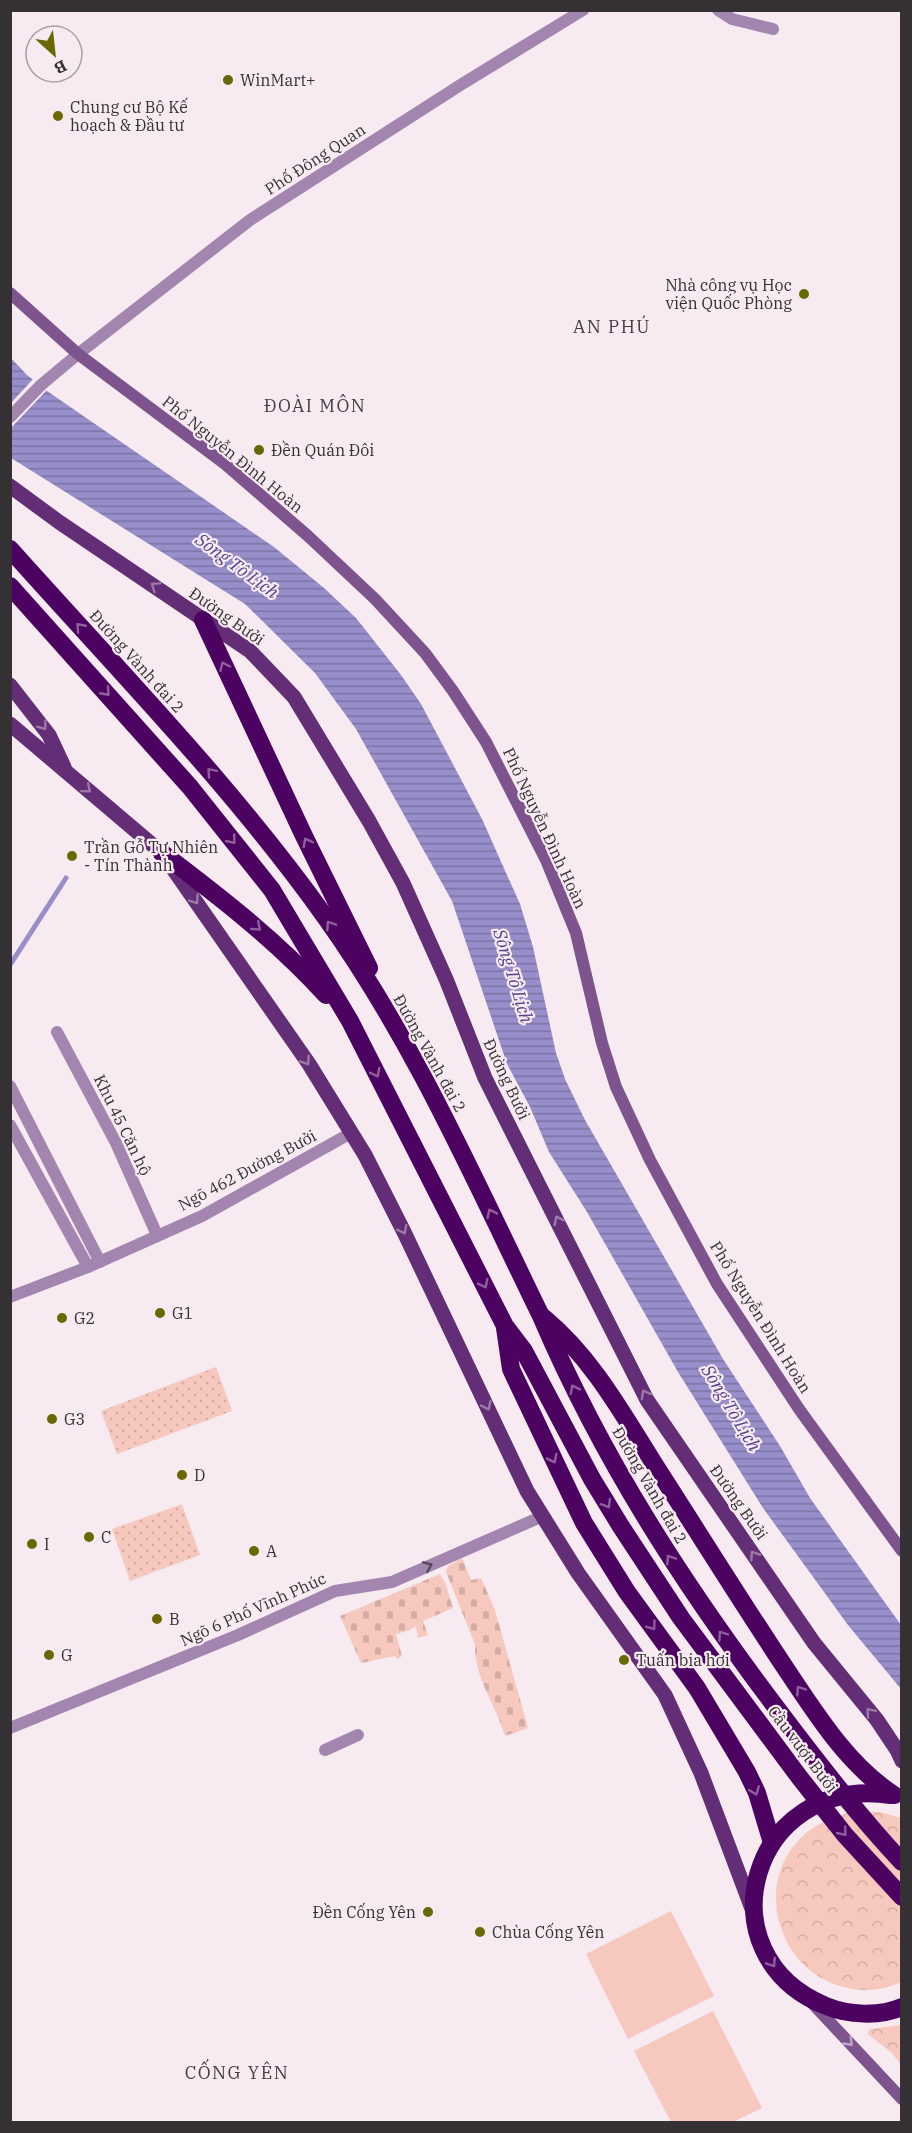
<svg xmlns="http://www.w3.org/2000/svg" width="912" height="2133" font-family="'IBM Plex Serif',serif">
	<style>
		.green { fill: url(#green-dots) }
		.forest { fill: url(#forest-crowns) }
		.cemetery { fill: url(#cemetery-stones) }
		.pitch { fill: #f6c8be }
		.water { fill: url(#water-rules) }
		.pier { fill: #f7eaf1 }
		.lines { fill: none; stroke-linecap: round; stroke-linejoin: round }
		.stream { stroke: #978eca; stroke-width: 5 }
		.street { stroke: #a386af; stroke-width: 12 }
		.secondary { stroke: #7e548e; stroke-width: 12 }
		.primary { stroke: #632e76; stroke-width: 15 }
		.highway { stroke: #4c0261; stroke-width: 18 }
		.oneway { stroke: #9e79a7 }
		.oneway2 { stroke: #905f9b }
		.oneway3 { stroke: #564a58 }
		.oneway4 { stroke: #c1a6c4 }
		.poi-dot { fill: #6a6801; stroke: #f7eaf1; stroke-width: 2 }
		.labels { text-anchor: middle; stroke-width: 4.5; stroke-linejoin: round; paint-order: stroke }
		.poi-label { font-size: 16px; fill: #353033; stroke: #f7eaf1; text-anchor: start }
		.street-label { font-size: 16px; fill: #353033; stroke: #f7eaf1 }
		.neighbourhood-label { font-size: 18px; letter-spacing: 1.5px; fill: #463c42; stroke: #f7eaf1 }
		.water-label { font-size: 18px; font-style: italic; fill: #52418b; stroke: #f7eaf1 }
	</style>
	<defs>
		<pattern id="green-dots" width="8" height="8" patternUnits="userSpaceOnUse" patternTransform="scale(1.5)"><rect width="8" height="8" fill="#f6c8be"/><path d="M2 2h.1M6 6h.1" fill="none" stroke="#d4aca4" stroke-width="1.8" stroke-linecap="round"/></pattern>
		<pattern id="forest-crowns" width="20" height="18" patternUnits="userSpaceOnUse" patternTransform="scale(1.5)"><rect width="20" height="18" fill="#f6c8be"/><path d="M2 6a3 3 0 1 1 6 0M12 15a3 3 0 1 1 6 0" fill="none" stroke="#d4aca4"/></pattern>
		<pattern id="cemetery-stones" width="16" height="16" patternUnits="userSpaceOnUse" patternTransform="scale(1.5)"><rect width="16" height="16" fill="#f6c8be"/><path d="M2 7V4a2 2 0 0 1 4 0v3zM10 15v-3a2 2 0 0 1 4 0v3z" fill="#d4aca4"/></pattern>
		<pattern id="water-rules" width="6" height="5" patternUnits="userSpaceOnUse" patternTransform="scale(1.5)"><rect width="6" height="5" fill="#978eca"/><path d="M0 2.5h6" fill="none" stroke="#7c74a5"/></pattern>
	</defs>
	<rect width="100%" height="100%" fill="#f7eaf1"/>
	<g class="green">
		<path d="M216,1367L232,1411L117,1454L101,1411Z"/>
		<path d="M182,1504L200,1555L130,1581L112,1529Z"/>
	</g>
	<g class="forest">
		<path d="M856,1811L880,1812L901,1818V1982C885,1990 865,1992 848,1988C773,1973 749,1871 813,1828C827,1819 841,1815 856,1811Z"/>
		<path d="M901,2025H902L901,2065L893,2054L868,2034L869,2029Z"/>
	</g>
	<g class="cemetery">
		<path d="M462,1558L471,1580L481,1578L495,1610L528,1728L505,1736C496,1705 474,1678 475,1644L446,1572L448,1566Z"/>
		<path d="M440,1574L445,1582L453,1608L423,1621L428,1635L418,1638L416,1626L410,1630L396,1634L402,1656L397,1659L395,1656L361,1663L340,1616Z"/>
	</g>
	<g class="pitch">
		<path d="M671,1911L714,1996L628,2039L586,1954Z"/>
		<path d="M713,2011L762,2108L733,2122H671L634,2051Z"/>
	</g>
	<path class="water" d="M10,357L27,375L47,391L274,547L324,588L356,618L401,675L421,704L482,819L520,904L533,947L556,1053L565,1079L585,1120L723,1359L780,1446L810,1498L901,1625V1689L848,1625L763,1508L678,1372L587,1212L549,1152L530,1107L507,1064L452,901L356,729L315,673L245,604L11,458Z"/>
	<path class="pier" d="M34,378L47,390L10,429L11,403Z"/>
	<g class="lines">
		<path class="stream" d="M10,965L66,878"/>
		<g class="street">
			<path d="M718,10L732,19L773,29"/>
			<path d="M10,417L41,385L78,354L250,220L462,84L583,10"/>
			<path d="M57,1032L116,1143L157,1235"/>
			<path d="M10,1086L100,1262"/>
			<path d="M10,1125L88,1267"/>
			<path d="M10,1297L88,1267L202,1216L351,1133"/>
			<path d="M10,1728L238,1635L335,1591L392,1582L543,1516"/>
			<path d="M325,1750L358,1735"/>
		</g>
		<g class="secondary">
			<path d="M10,293L78,354L225,464L308,536L375,599L425,653L453,691L486,742L546,860L576,933L602,1043L616,1087L650,1160L717,1284L799,1409L902,1551"/>
			<path d="M812,2003L902,2099"/>
		</g>
		<g class="primary">
			<path d="M10,486L59,522L250,651L294,697L369,821L403,883L446,979L485,1078L647,1400L814,1643L877,1720L897,1750L902,1761"/>
			<path d="M10,685L49,735L64,767"/>
			<path d="M10,724L162,853L309,1064L365,1155L404,1232L527,1491L578,1573L665,1695L701,1773L754,1914"/>
		</g>
		<g class="highway">
			<path d="M10,549C118,670 232,786 326,918C414,1041 475,1181 541,1316C602,1459 685,1587 778,1710C817,1762 857,1814 902,1862"/>
			<path d="M10,586L190,787L272,890L350,1021L505,1326L524,1351L592,1479L620,1525L681,1618L800,1778L845,1835L902,1897"/>
			<path d="M203,620L304,836L369,968"/>
			<path d="M162,853C220,897 277,941 326,995"/>
			<path d="M544,1318C591,1357 621,1411 653,1462C698,1532 742,1603 788,1672C818,1717 849,1766 894,1795"/>
			<path d="M505,1328L511,1369L584,1523L627,1592L697,1688L747,1772L757,1793L772,1843"/>
			<path d="M891,1795C750,1774 700,1955 826,2006C848,2015 879,2017 902,2007"/>
		</g>
	</g>
	<defs><path id="oneway-chevron" d="M-2-3.5L2.5 0L-2 3.5" fill="none" stroke-width="1.6" stroke-linecap="round" stroke-linejoin="round" transform="scale(1.5)"/></defs>
	<g class="oneway">
		<use href="#oneway-chevron" transform="translate(155 586) rotate(-145)"/>
		<use href="#oneway-chevron" transform="translate(43 726) rotate(54)"/>
		<use href="#oneway-chevron" transform="translate(87 789) rotate(40)"/>
		<use href="#oneway-chevron" transform="translate(195 900) rotate(55)"/>
		<use href="#oneway-chevron" transform="translate(306 1061) rotate(57)"/>
		<use href="#oneway-chevron" transform="translate(558 1220) rotate(-117)"/>
		<use href="#oneway-chevron" transform="translate(403 1230) rotate(63)"/>
		<use href="#oneway-chevron" transform="translate(645 1394) rotate(-119)"/>
		<use href="#oneway-chevron" transform="translate(487 1406) rotate(65)"/>
		<use href="#oneway-chevron" transform="translate(754 1555) rotate(-124)"/>
		<use href="#oneway-chevron" transform="translate(870 1712) rotate(-131)"/>
	</g>
	<g class="oneway2">
		<use href="#oneway-chevron" transform="translate(80 627) rotate(-132)"/>
		<use href="#oneway-chevron" transform="translate(224 666) rotate(-115)"/>
		<use href="#oneway-chevron" transform="translate(106 692) rotate(48)"/>
		<use href="#oneway-chevron" transform="translate(211 772) rotate(-131)"/>
		<use href="#oneway-chevron" transform="translate(232 840) rotate(51)"/>
		<use href="#oneway-chevron" transform="translate(307 842) rotate(-117)"/>
		<use href="#oneway-chevron" transform="translate(330 925) rotate(-124)"/>
		<use href="#oneway-chevron" transform="translate(257 927) rotate(41)"/>
		<use href="#oneway-chevron" transform="translate(376 1073) rotate(63)"/>
		<use href="#oneway-chevron" transform="translate(491 1213) rotate(-116)"/>
		<use href="#oneway-chevron" transform="translate(484 1284) rotate(63)"/>
		<use href="#oneway-chevron" transform="translate(574 1389) rotate(-117)"/>
		<use href="#oneway-chevron" transform="translate(553 1459) rotate(64)"/>
		<use href="#oneway-chevron" transform="translate(607 1504) rotate(59)"/>
		<use href="#oneway-chevron" transform="translate(670 1559) rotate(-123)"/>
		<use href="#oneway-chevron" transform="translate(652 1626) rotate(54)"/>
		<use href="#oneway-chevron" transform="translate(722 1635) rotate(-125)"/>
		<use href="#oneway-chevron" transform="translate(800 1690) rotate(-124)"/>
		<use href="#oneway-chevron" transform="translate(755 1791) rotate(69)"/>
		<use href="#oneway-chevron" transform="translate(843 1832) rotate(51)"/>
		<use href="#oneway-chevron" transform="translate(772 1963) rotate(57)"/>
	</g>
	<use class="oneway3" href="#oneway-chevron" transform="translate(428 1566) rotate(-23)"/>
	<use class="oneway4" href="#oneway-chevron" transform="translate(849 2042) rotate(46)"/>
	<g class="poi-dot">
		<circle cx="228" cy="80" r="6"/>
		<circle cx="58" cy="116" r="6"/>
		<circle cx="804" cy="294" r="6"/>
		<circle cx="259" cy="450" r="6"/>
		<circle cx="72" cy="856" r="6"/>
		<circle cx="160" cy="1313" r="6"/>
		<circle cx="62" cy="1318" r="6"/>
		<circle cx="52" cy="1419" r="6"/>
		<circle cx="182" cy="1475" r="6"/>
		<circle cx="89" cy="1537" r="6"/>
		<circle cx="32" cy="1544" r="6"/>
		<circle cx="254" cy="1551" r="6"/>
		<circle cx="157" cy="1619" r="6"/>
		<circle cx="49" cy="1655" r="6"/>
		<circle cx="624" cy="1660" r="6"/>
		<circle cx="428" cy="1912" r="6"/>
		<circle cx="480" cy="1932" r="6"/>
	</g>
	<g class="labels">
		<g class="poi-label">
			<text x="240" y="86">WinMart+</text>
			<text x="70" y="113">Chung cư Bộ Kế<tspan x="70" dy="18">hoạch &amp; Đầu tư</tspan></text>
			<text x="792" y="291" text-anchor="end">Nhà công vụ Học<tspan x="792" dy="18">viện Quốc Phòng</tspan></text>
			<text x="271" y="456">Đền Quán Đôi</text>
			<text x="84" y="853">Trần Gỗ Tự Nhiên<tspan x="84" dy="18">- Tín Thành</tspan></text>
			<text x="172" y="1319">G1</text>
			<text x="74" y="1324">G2</text>
			<text x="64" y="1425">G3</text>
			<text x="194" y="1481">D</text>
			<text x="101" y="1543">C</text>
			<text x="44" y="1550">I</text>
			<text x="266" y="1557">A</text>
			<text x="169" y="1625">B</text>
			<text x="61" y="1661">G</text>
			<text x="636" y="1666">Tuấn bia hơi</text>
			<text x="416" y="1918" text-anchor="end">Đền Cống Yên</text>
			<text x="492" y="1938">Chùa Cống Yên</text>
		</g>
		<g class="street-label">
			<text transform="translate(315 159) rotate(-33)" y="6">Phố Đông Quan</text>
			<text transform="translate(233 454) rotate(39)" y="6">Phố Nguyễn Đình Hoàn</text>
			<text transform="translate(227 616) rotate(35)" y="6">Đường Bưởi</text>
			<text transform="translate(137 661) rotate(48)" y="6">Đường Vành đai 2</text>
			<text transform="translate(545 828) rotate(65)" y="6">Phố Nguyễn Đình Hoàn</text>
			<text transform="translate(430 1053) rotate(61)" y="6">Đường Vành đai 2</text>
			<text transform="translate(507 1079) rotate(65)" y="6">Đường Bưởi</text>
			<text transform="translate(123 1125) rotate(64)" y="6">Khu 45 Căn hộ</text>
			<text transform="translate(247 1170) rotate(-28)" y="6">Ngõ 462 Đường Bưởi</text>
			<text transform="translate(761 1317) rotate(58)" y="6">Phố Nguyễn Đình Hoàn</text>
			<text transform="translate(650 1485) rotate(60)" y="6">Đường Vành đai 2</text>
			<text transform="translate(739 1502) rotate(55)" y="6">Đường Bưởi</text>
			<text transform="translate(253 1609) rotate(-24)" y="6">Ngõ 6 Phố Vĩnh Phúc</text>
			<text transform="translate(803 1749) rotate(53)" y="6">Cầu vượt Bưởi</text>
		</g>
		<g class="neighbourhood-label">
			<text x="612" y="333">AN PHÚ</text>
			<text x="315" y="412">ĐOÀI MÔN</text>
			<text x="237" y="2079">CỐNG YÊN</text>
		</g>
		<g class="water-label">
			<text transform="translate(237 566) rotate(36)" y="6">Sông Tô Lịch</text>
			<text transform="translate(513 976) rotate(73)" y="6">Sông Tô Lịch</text>
			<text transform="translate(731 1408) rotate(59)" y="6">Sông Tô Lịch</text>
		</g>
	</g>
	<rect width="912" height="2133" fill="none" stroke="#353033" stroke-width="24"/>
	<g transform="translate(54 54) rotate(153)"><circle r="28" fill="#f7eaf1" stroke="#a9a0a5" stroke-width="1.5"/>
	<path d="M0-4.5L10 22L0 15L-10 22Z" fill="#6a6801"/>
	<text y="-9" font-size="16" font-weight="bold" text-anchor="middle" fill="#353033">B</text>
	</g>
</svg>
